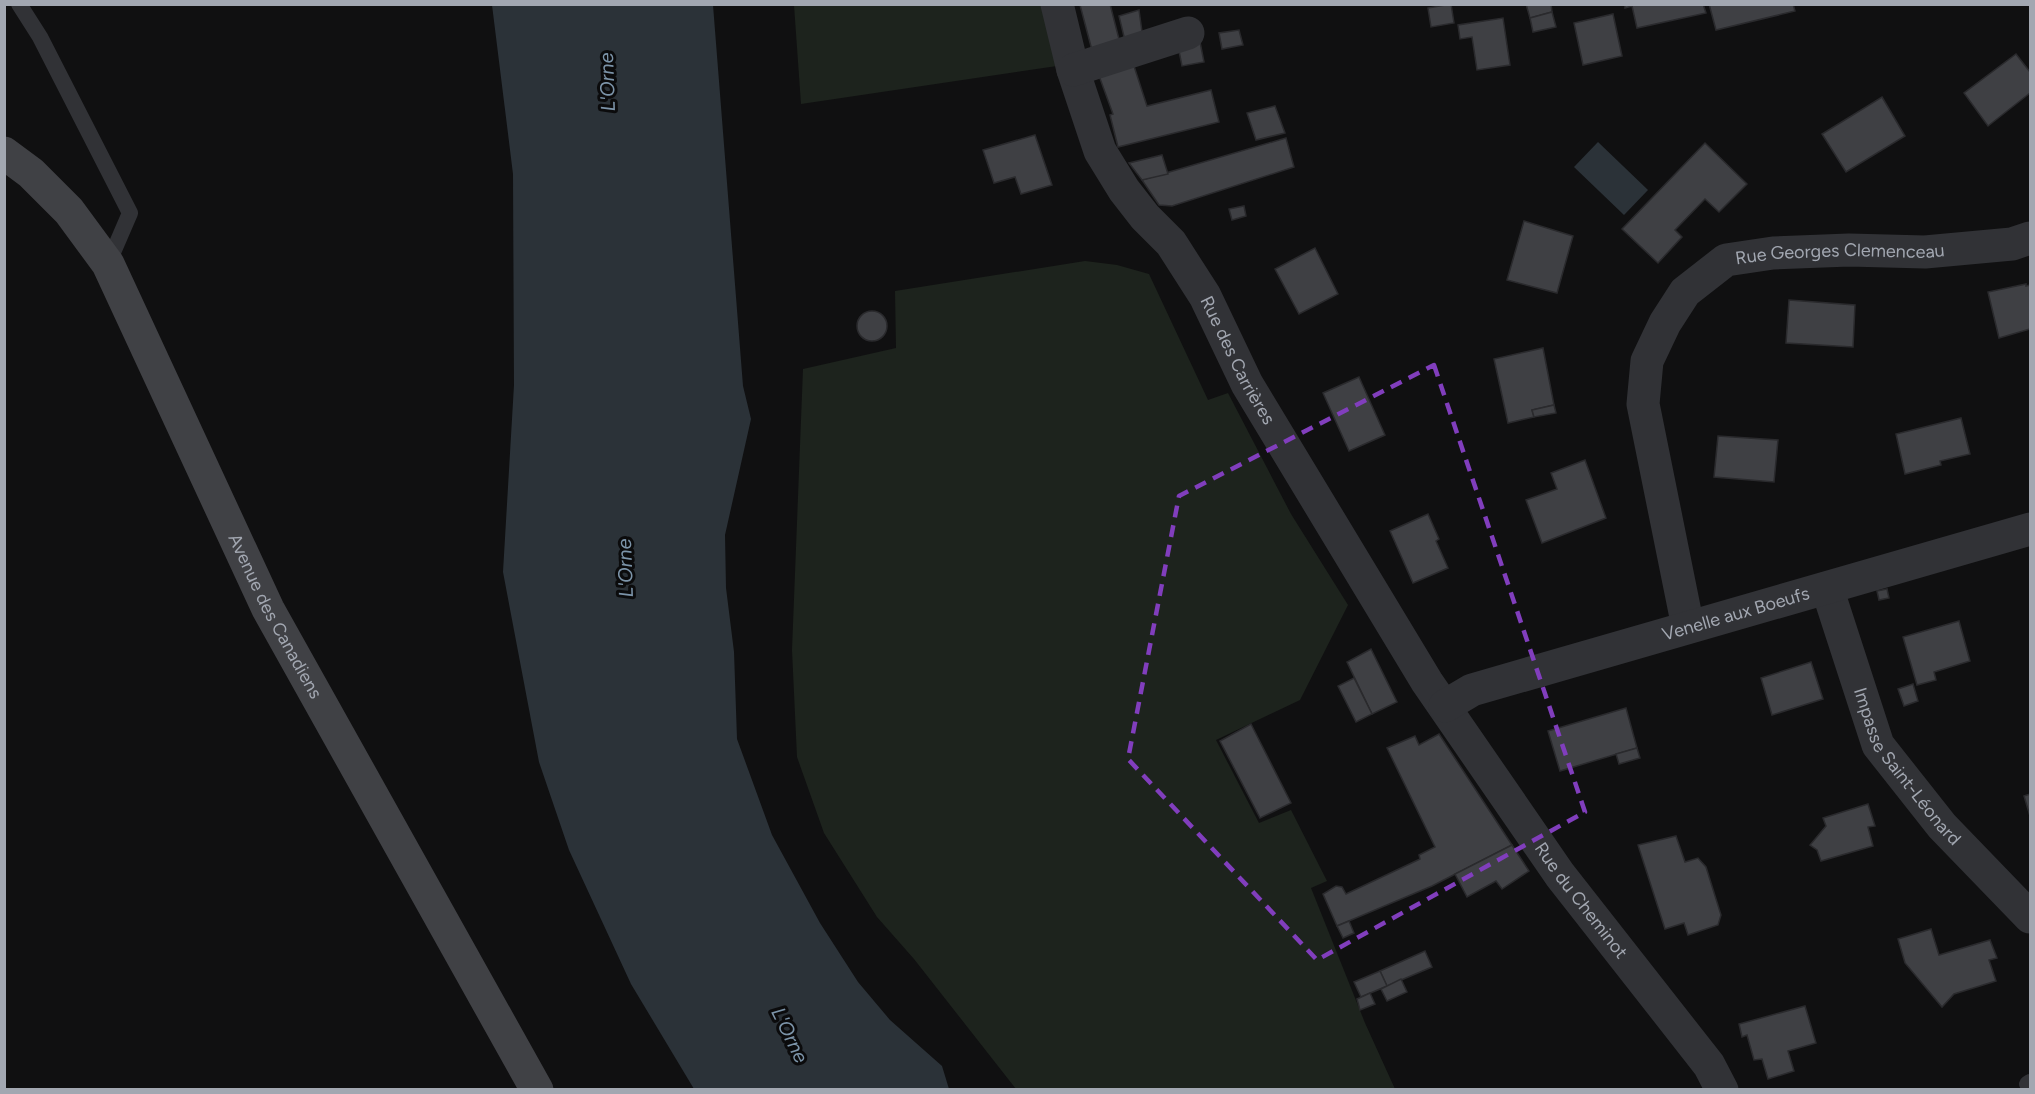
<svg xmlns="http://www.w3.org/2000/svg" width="2035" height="1094" font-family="Figtree,sans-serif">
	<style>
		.green { fill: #1d231d }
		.water { fill: #2b3238 }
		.building { fill: #3f4044; stroke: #2a2a2d; stroke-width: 1.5 }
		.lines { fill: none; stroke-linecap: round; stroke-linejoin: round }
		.lane { stroke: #313236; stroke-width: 16 }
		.street { stroke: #313236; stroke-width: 33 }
		.secondary { stroke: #404145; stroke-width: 33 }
		.marked { fill: none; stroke: #813ebd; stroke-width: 4.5; stroke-dasharray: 12 8; stroke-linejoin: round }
		.labels { text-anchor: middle; stroke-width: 6; stroke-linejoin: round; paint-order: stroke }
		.street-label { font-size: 18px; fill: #a2a7b1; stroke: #0b0b0c }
		.water-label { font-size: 20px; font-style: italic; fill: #7c94a9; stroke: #0b0b0c }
	</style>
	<rect width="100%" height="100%" fill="#101011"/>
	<g class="green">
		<path d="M794,5H1041L1057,66L801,104Z"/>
		<path d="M1085,261L1117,265L1149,274L1208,400L1228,393L1291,514L1348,605L1300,700L1216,740L1259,823L1291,810L1327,881L1311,888L1365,1023L1395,1089H1016L914,959L877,917L824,833L797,757L792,650L803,369L896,348L895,291Z"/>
	</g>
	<g class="water">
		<path d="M492,5H713L743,386L751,419L725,535L726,588L734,652L737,739L772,835L820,923L858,982L890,1020L942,1066L949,1089H694L631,984L569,850L539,762L503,572L514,385L513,174Z"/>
		<path d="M1598,142L1648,190L1624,215L1574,167Z"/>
	</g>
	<g class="building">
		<path d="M1084,4H1110L1121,47L1093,54L1080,5Z"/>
		<path d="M1451,4L1454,23L1431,27L1428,8Z"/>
		<path d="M1526,4H1551L1552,12L1530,18Z"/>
		<path d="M1625,4H1703L1706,13L1637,28L1632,6L1625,8Z"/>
		<path d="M1709,4H1793L1795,11L1716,30Z"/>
		<path d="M1139,10L1143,39L1126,45L1119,16Z"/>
		<path d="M1552,12L1556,27L1533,32L1530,18Z"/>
		<path d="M1613,14L1622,56L1583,65L1574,23Z"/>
		<path d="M1503,18L1510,65L1477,70L1472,37L1460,39L1458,25Z"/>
		<path d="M1239,30L1243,45L1222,49L1219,33Z"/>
		<path d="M1199,37L1204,62L1182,66L1177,41Z"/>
		<path d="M2016,54L2030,72V93L1988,126L1964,93Z"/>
		<path d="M1133,63L1147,106L1211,90L1219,122L1118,147L1110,115L1113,114L1098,73Z"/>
		<path d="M1882,97L1905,136L1846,172L1822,134Z"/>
		<path d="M1275,106L1285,133L1256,140L1247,113Z"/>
		<path d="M1035,135L1052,185L1021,194L1015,177L994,183L983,150Z"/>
		<path d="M1286,138L1294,167L1172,206L1159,205L1142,180Z"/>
		<path d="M1705,143L1747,184L1719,212L1705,199L1675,230L1682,237L1658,263L1622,229Z"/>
		<path d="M1162,155L1168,174L1142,180L1129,163Z"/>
		<path d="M1244,206L1246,216L1232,220L1229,209Z"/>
		<path d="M1524,221L1573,236L1557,293L1507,280Z"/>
		<path d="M1315,248L1338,294L1299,314L1275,269Z"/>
		<path d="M2026,284V286L2030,285V329L1999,338L1988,292Z"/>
		<path d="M1789,300L1855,305L1853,347L1786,343Z"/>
		<circle cx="872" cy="326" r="15"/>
		<path d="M1543,348L1554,405L1532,410L1534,417L1508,423L1494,359Z"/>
		<path d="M1359,377L1385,435L1349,451L1323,393Z"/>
		<path d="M1554,405L1556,413L1534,417L1532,410Z"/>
		<path d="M1961,418L1970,454L1940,461L1941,465L1905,474L1896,434Z"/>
		<path d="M1718,436L1778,440L1774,482L1714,477Z"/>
		<path d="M1585,460L1606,518L1542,543L1526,500L1557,489L1551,473Z"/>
		<path d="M1428,514L1439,539L1436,541L1448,568L1413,583L1390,531Z"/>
		<path d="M1887,589L1889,598L1879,600L1877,591Z"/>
		<path d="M1959,621L1970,661L1934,672L1936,680L1917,685L1903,637Z"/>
		<path d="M1371,649L1397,702L1372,714L1347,662Z"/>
		<path d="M1811,662L1823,699L1772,715L1761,678Z"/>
		<path d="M1354,678L1372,714L1356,722L1338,686Z"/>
		<path d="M1913,684L1918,701L1904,706L1898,689Z"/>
		<path d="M1626,708L1637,748L1560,771L1548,731Z"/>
		<path d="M1251,724L1291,803L1260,818L1220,741Z"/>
		<path d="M1439,734L1512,845L1432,886L1337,926L1323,894L1336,886L1342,887L1346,894L1420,859L1419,855L1435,847L1387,748L1415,736L1419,745Z"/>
		<path d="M1637,748L1640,758L1619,764L1616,754Z"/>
		<path d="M2030,794V816L2024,796Z"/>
		<path d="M1868,804L1875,826L1868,827L1873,846L1821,861L1817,850L1810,845L1826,826L1823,818Z"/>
		<path d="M1676,836L1685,862L1698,858L1706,867L1721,915L1718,925L1688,935L1684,923L1665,929L1638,845Z"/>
		<path d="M1512,845L1529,871L1502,889L1496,881L1467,897L1455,874Z"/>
		<path d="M1349,921L1354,933L1343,938L1337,926Z"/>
		<path d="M1931,929L1939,955L1990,940L1997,958L1989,960L1996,981L1954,994L1942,1007L1905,963L1898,939Z"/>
		<path d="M1425,951L1432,967L1387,986L1380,971Z"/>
		<path d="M1380,971L1387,986L1361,997L1354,982Z"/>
		<path d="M1401,979L1407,992L1387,1001L1381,989Z"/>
		<path d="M1370,993L1375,1004L1360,1010L1357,999Z"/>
		<path d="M1805,1006L1816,1043L1788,1051L1794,1071L1768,1079L1762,1059L1754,1060L1747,1035L1742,1037L1739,1024Z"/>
	</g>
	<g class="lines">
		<g class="lane">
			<path d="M19,4L40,37L130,213L108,264"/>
			<path d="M2027,1084L2030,1082"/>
		</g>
		<g class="street">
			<path id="s1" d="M1057,4L1073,70L1100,151L1124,190L1145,217L1171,243L1205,296L1247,384L1427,682L1560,875L1709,1065L1722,1090"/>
			<path d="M1073,70L1188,33"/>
			<path id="s2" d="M1827,588L1878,745L1942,826L2030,917"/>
			<path id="s3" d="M1688,627L1643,404L1647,361L1665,323L1685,292L1726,260L1773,253L1849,250L1925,252L2012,244L2030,238"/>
			<path id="s4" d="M1445,706L1472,690L2030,529"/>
		</g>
		<path class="secondary" id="s5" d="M4,153L31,173L69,211L108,264L268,609L537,1090"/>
	</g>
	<path class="marked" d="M1434,365L1585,812L1317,960L1128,759L1179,496Z"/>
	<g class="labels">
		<g class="street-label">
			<text dy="6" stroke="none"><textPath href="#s3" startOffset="516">Rue Georges Clemenceau</textPath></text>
			<text dy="6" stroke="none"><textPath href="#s1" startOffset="405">Rue des Carrières</textPath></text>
			<text dy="6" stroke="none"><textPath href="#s4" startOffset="306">Venelle aux Boeufs</textPath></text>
			<text dy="6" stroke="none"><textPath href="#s5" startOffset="543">Avenue des Canadiens</textPath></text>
			<text dy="6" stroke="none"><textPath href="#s2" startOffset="198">Impasse Saint-Léonard</textPath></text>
			<text dy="6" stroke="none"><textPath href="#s1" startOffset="1046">Rue du Cheminot</textPath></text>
		</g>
		<g class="water-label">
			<text transform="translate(607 82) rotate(-92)" y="7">L'Orne</text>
			<text transform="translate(625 568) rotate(-92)" y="7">L'Orne</text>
			<text transform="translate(790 1035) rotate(64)" y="7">L'Orne</text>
		</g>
	</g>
	<rect width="2035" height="1094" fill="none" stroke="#a2a7b1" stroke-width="12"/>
</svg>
